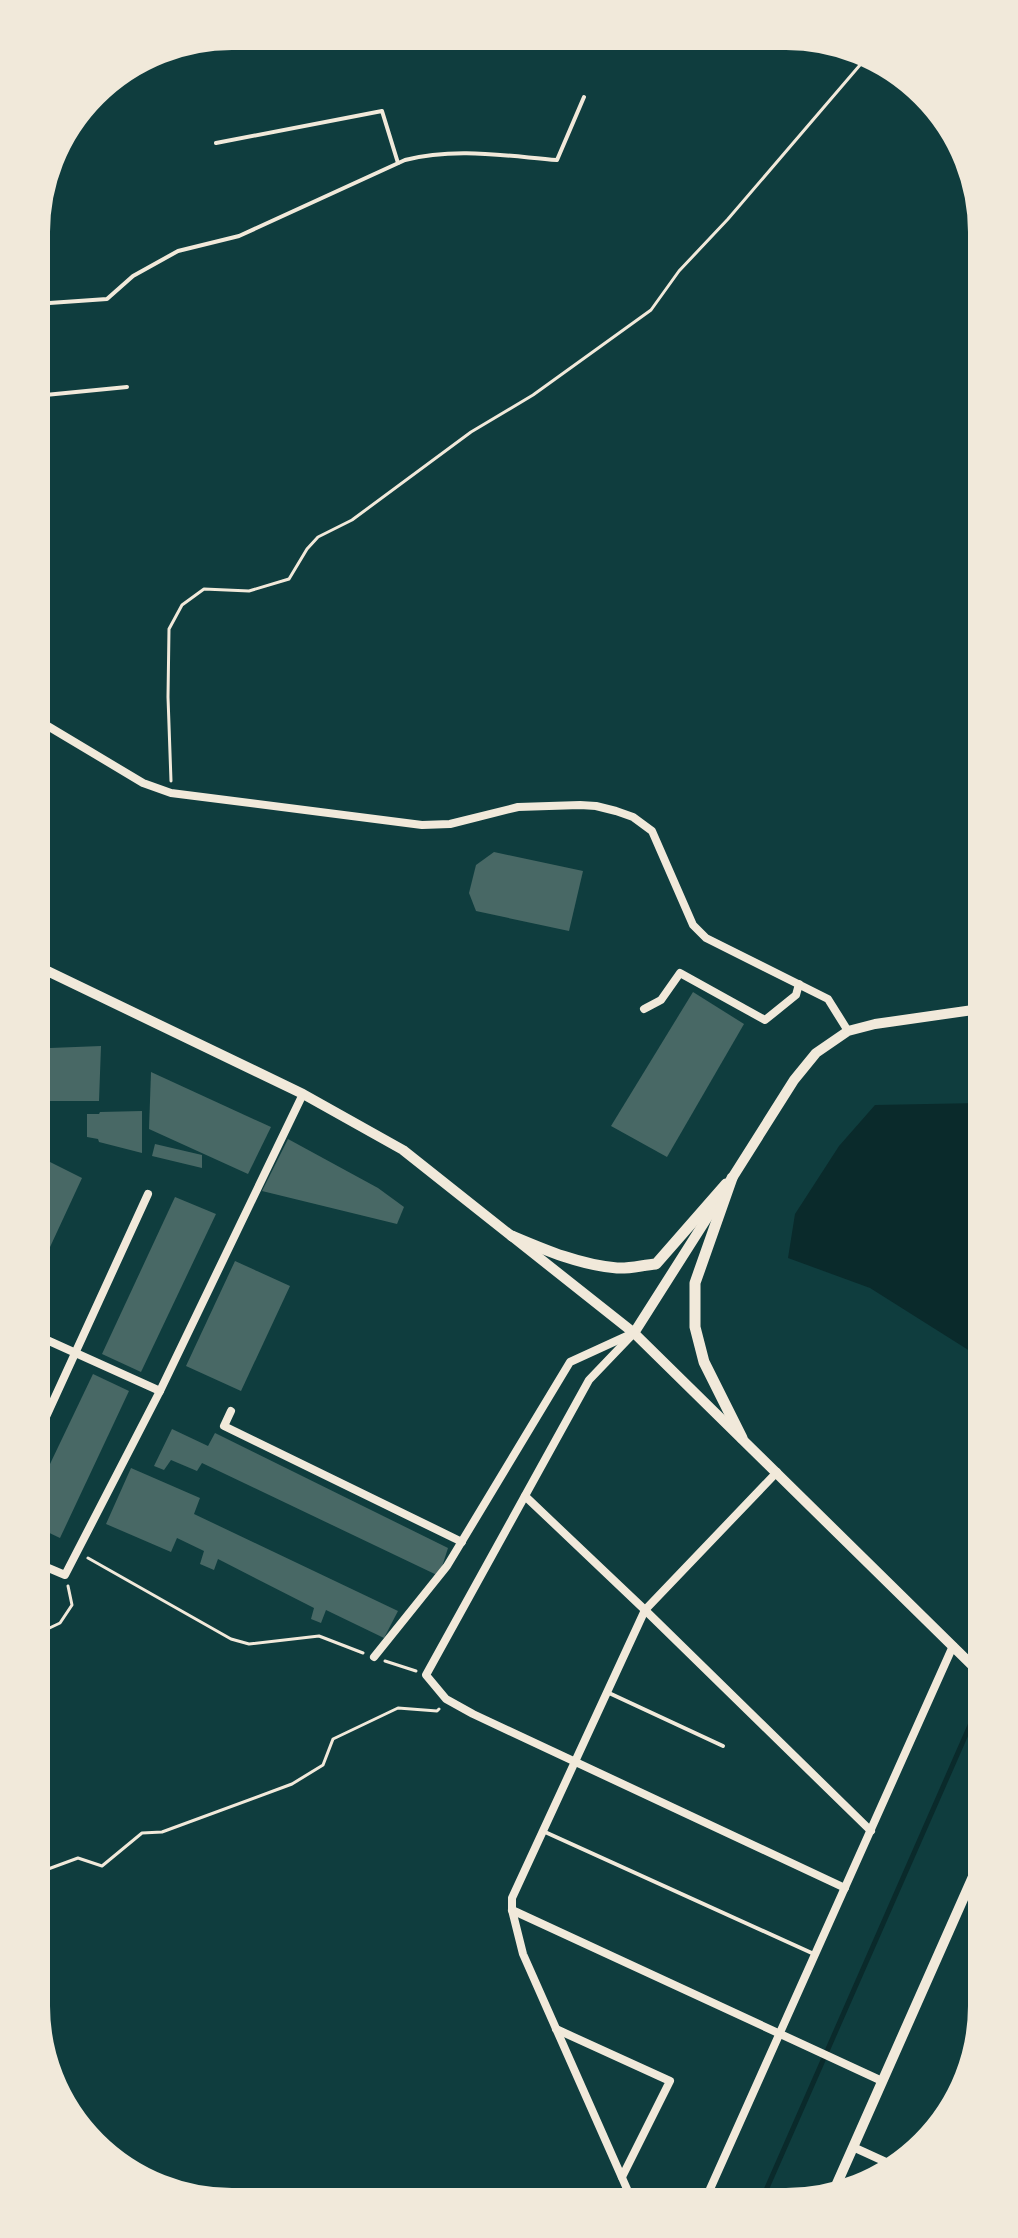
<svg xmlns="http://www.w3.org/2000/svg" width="1018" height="2238" font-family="'Exo 2',sans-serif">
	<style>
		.water { fill: #0a2a2b }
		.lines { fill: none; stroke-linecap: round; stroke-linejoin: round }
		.stream { stroke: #0a2a2b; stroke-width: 5 }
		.building { fill: #486865 }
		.path { stroke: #f1e9da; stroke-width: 3 }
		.service { stroke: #f1e9da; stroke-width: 4 }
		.minor { stroke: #f1e9da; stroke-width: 8 }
		.tertiary { stroke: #f1e9da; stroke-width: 10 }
		.secondary { stroke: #f1e9da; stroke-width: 11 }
		.rim { fill: none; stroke: #f1e9da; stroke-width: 4 }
	</style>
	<rect width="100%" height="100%" fill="#0f3d3e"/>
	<path class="water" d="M980,1103L981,1358L870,1288L788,1258L795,1214L839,1146L875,1105Z"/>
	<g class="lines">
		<path class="stream" d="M763,2197L982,1698"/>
	</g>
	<g class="building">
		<path d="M494,852L583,871L569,931L476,911L469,893L476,865Z"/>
		<path d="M693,992L744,1024L667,1157L611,1126Z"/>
		<path d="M101,1046L99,1101H48V1111L38,1130L37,1057L49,1064L50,1048Z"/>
		<path d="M151,1072L271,1127L248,1174L149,1129Z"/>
		<path d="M142,1111V1153L99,1142L98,1139L87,1137V1114H99L100,1112Z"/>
		<path d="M288,1139L378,1188L404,1207L397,1224L262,1191Z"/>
		<path d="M155,1144L202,1155V1168L152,1156Z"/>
		<path d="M50,1162L82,1178L38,1273V1188Z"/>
		<path d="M175,1197L216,1214L141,1372L102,1354Z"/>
		<path d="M235,1261L290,1286L241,1391L186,1366Z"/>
		<path d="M93,1374L129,1391L60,1538L39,1528V1487Z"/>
		<path d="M172,1429L208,1446L215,1433L448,1548L439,1576L202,1463L197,1471L171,1460L164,1470L154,1466Z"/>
		<path d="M131,1468L200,1498L194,1514L398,1611L384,1638L326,1610L321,1623L311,1619L314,1608L218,1559L214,1570L200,1564L204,1551L177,1538L171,1552L106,1524Z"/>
	</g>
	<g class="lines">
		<g class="path">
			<path d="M171,781L168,697L169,629L182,605L204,589L249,591L289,579L307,549L318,537L352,520L471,432L533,395L651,310L679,271L728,219L866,58"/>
			<path d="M88,1558L231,1639L249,1644L319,1636L363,1653"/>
			<path d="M39,1633L60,1623L72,1605L68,1586"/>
			<path d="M385,1661L416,1671"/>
			<path d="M40,1872L78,1858L102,1866L142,1833L162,1832L292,1784L323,1765L333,1739L398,1708L437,1711L439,1709"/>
		</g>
		<g class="service">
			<path d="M216,143L382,111L398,163"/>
			<path d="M35,304L107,299L133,276L178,251L239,236L405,160C455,147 506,156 557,160L584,97"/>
			<path d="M35,396L127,387"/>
			<path d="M609,1693L723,1746"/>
			<path d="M545,1832L814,1954"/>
		</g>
		<g class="minor">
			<path d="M36,719L143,783L171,793L422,825L450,824L518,807L580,805L596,806L616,811L633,817L652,831L693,925L706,938L828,999L848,1031"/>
			<path d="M37,993L47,971"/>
			<path d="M644,1009L661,1000L680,973L765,1020L796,995L799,984"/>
			<path d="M634,1333L589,1380L426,1675L446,1699L473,1714L845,1888"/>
			<path d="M38,1336L160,1391"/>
			<path d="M231,1411L224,1426L462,1542"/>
			<path d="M39,1432L148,1194"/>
			<path d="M525,1496L645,1610L871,1831"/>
			<path d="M39,1564L65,1575L160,1391L303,1094"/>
			<path d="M374,1657L447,1566L570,1362L629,1335"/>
			<path d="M512,1910L882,2081"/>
			<path d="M556,2029L670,2081L622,2177"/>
			<path d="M853,2147L899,2168"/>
			<path d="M631,2198L523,1954L512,1910V1898L645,1610L777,1472"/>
			<path d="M706,2198L953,1646"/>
		</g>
		<g class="tertiary">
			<path d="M37,966L303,1094L403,1150L634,1333L982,1675"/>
			<path d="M729,1183L794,1080L816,1053L848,1031L875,1024L980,1009"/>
			<path d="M634,1333L721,1196"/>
			<path d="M831,2197L983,1854"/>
		</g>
		<g class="secondary">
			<path d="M732,1178L695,1283V1327L704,1362L742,1438"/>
			<path d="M512,1236C545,1250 580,1265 617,1268C629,1269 643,1265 656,1264L726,1184"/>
		</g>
	</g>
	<path d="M0 0H1018V2238H0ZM232 48H786A184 184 0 0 1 970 232V2006A184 184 0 0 1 786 2190H232A184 184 0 0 1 48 2006V232A184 184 0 0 1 232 48Z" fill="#f1e9da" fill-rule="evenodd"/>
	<path class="rim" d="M232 48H786A184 184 0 0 1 970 232V2006A184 184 0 0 1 786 2190H232A184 184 0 0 1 48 2006V232A184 184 0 0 1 232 48Z"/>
</svg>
